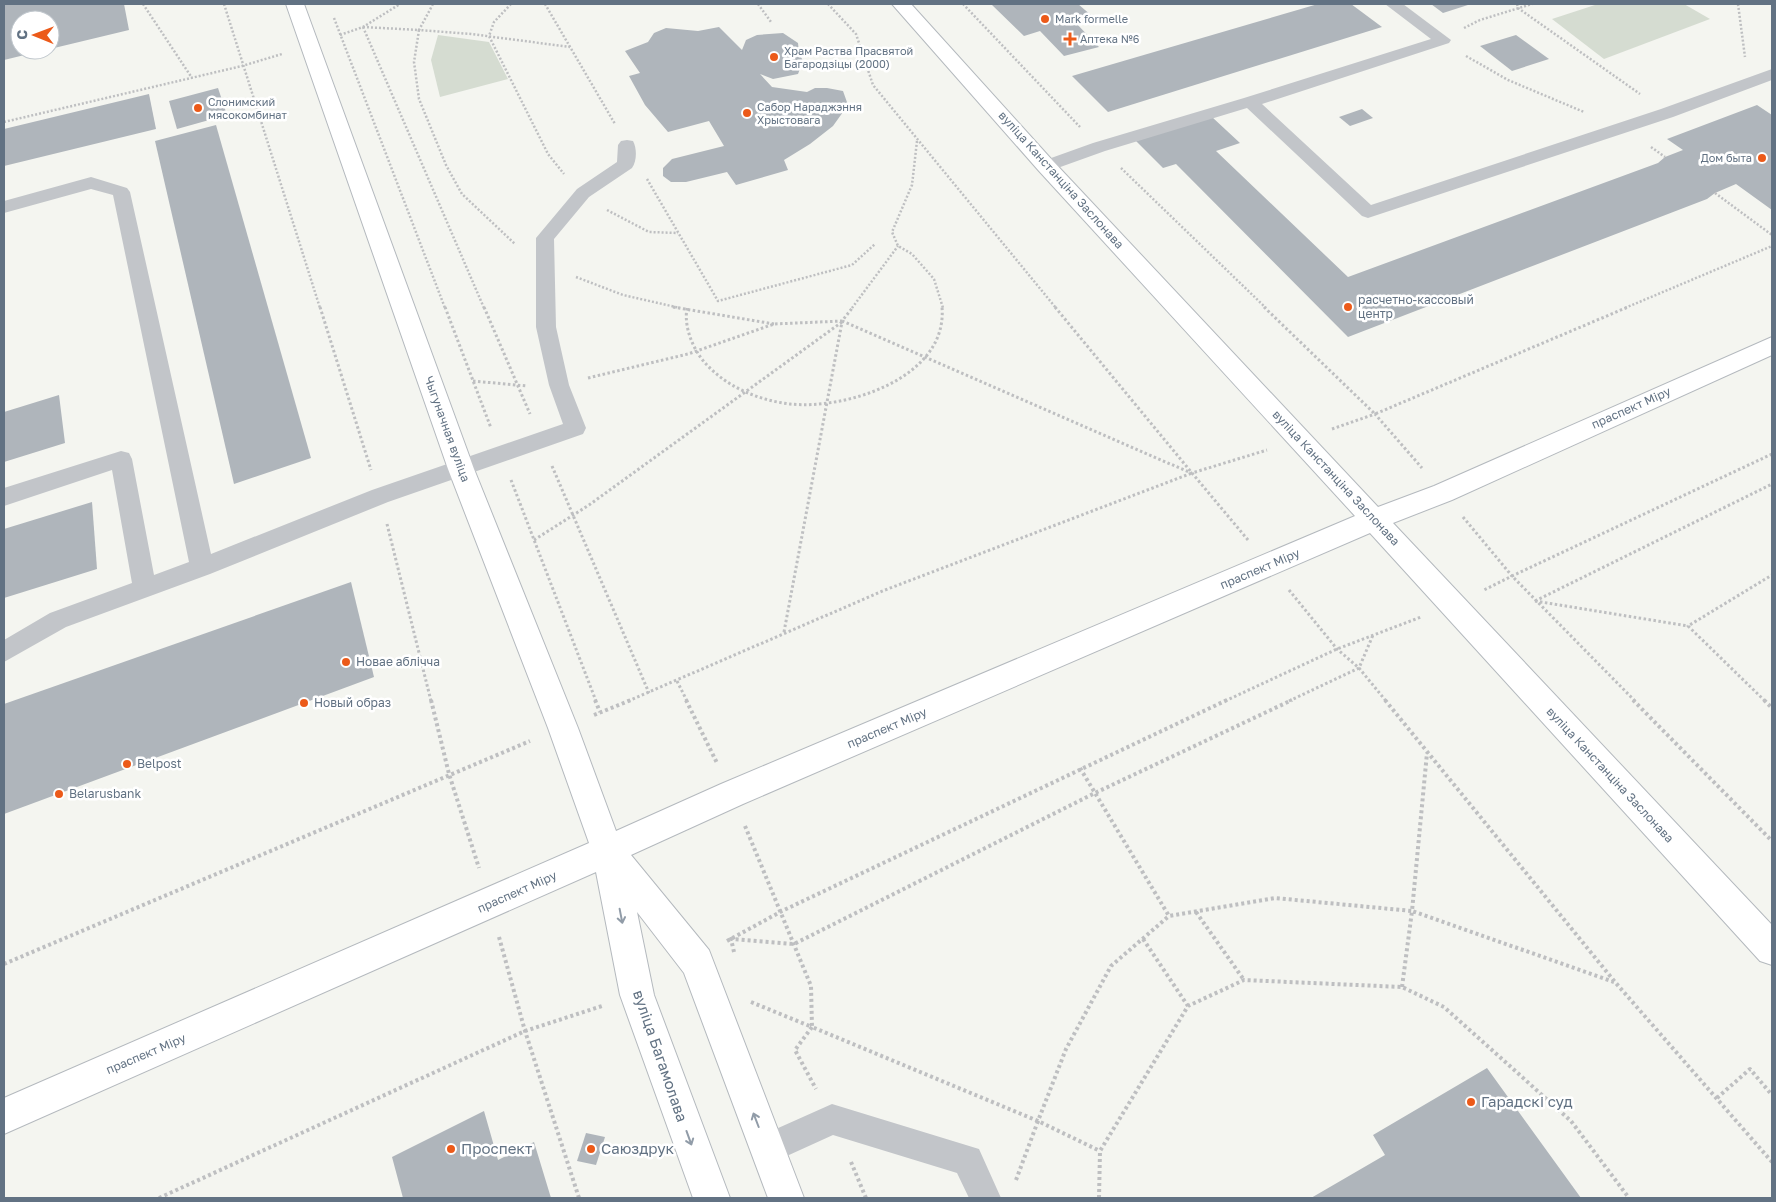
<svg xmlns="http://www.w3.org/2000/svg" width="1776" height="1202" font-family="'Golos Text',sans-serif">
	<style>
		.green { fill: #d5dcd1 }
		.building { fill: #afb5bb }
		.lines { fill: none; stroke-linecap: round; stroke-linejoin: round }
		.secondary-casing { stroke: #b4b9be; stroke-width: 2 }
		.path-far2 { stroke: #bebfc1; stroke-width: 2.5; stroke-dasharray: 2 2; stroke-linecap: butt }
		.path-far1 { stroke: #bebfc1; stroke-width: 3; stroke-dasharray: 2.5 2.5; stroke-linecap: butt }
		.path { stroke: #bebfc1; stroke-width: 4; stroke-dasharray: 3 3; stroke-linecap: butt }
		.lane { fill: #c2c5c9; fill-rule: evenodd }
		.secondary { fill: #fff; fill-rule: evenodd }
		.oneway { stroke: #919ca8 }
		.poi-dot { fill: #ec5a19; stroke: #fff; stroke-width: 2 }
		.labels { text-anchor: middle; stroke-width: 5; stroke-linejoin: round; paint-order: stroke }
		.far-poi-label { font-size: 11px; fill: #627283; stroke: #fff; text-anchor: start }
		.street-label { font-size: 12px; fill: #627283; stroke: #fff }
		.poi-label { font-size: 12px; fill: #627283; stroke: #fff; text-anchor: start }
		.near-street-label { font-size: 15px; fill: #627283; stroke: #fff }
		.near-poi-label { font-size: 15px; fill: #627283; stroke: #fff; text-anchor: start }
	</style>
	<rect width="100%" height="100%" fill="#f4f5f0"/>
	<g class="green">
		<path d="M1598,4H1684L1710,19L1604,59L1552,19Z"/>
		<path d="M438,35L489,42L508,79L440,97L431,60Z"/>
	</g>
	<g class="building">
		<path d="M4,4H124L129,30L50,49V20H20V50L41,51L4,60Z"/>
		<path d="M991,4H1078L1092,16L1074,21L1099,47L1064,56L1040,31L1024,36Z"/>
		<path d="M1318,4H1351L1382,27L1108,112L1072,76Z"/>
		<path d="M1431,4H1471L1443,13Z"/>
		<path d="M719,27L742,50L746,40L757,35L783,33L798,43L799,53L803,61L798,74L773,79L760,74L772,87L807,92L815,88H827L843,91L848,105L833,126L810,144L784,160L788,170L736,185L727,172L686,182H671L663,176V168L672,159L724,146L709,121L668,132L645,105L629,76L640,73L625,51L648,42L654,33L666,28L698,31Z"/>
		<path d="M1516,35L1549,59L1512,71L1480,46Z"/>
		<path d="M218,88L227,115L177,129L169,101Z"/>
		<path d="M149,94L156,129L4,166V129Z"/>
		<path d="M1757,105L1772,115V210L1736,184L1715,193L1707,199L1348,337L1176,164L1163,168L1136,141L1212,117L1240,143L1216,151L1348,277L1658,163L1665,157L1683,150L1667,139Z"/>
		<path d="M1362,109L1373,118L1350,126L1339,117Z"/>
		<path d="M216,125L311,458L234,484L155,141Z"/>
		<path d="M59,395L65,443L4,462V412Z"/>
		<path d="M92,502L97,569L4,598V529Z"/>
		<path d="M351,582L374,677L4,814V704Z"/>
		<path d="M1487,1068L1581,1198H1311L1385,1155L1373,1135Z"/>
		<path d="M484,1111L498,1160L534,1142L551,1198H403L392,1157Z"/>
		<path d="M586,1133L605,1137L596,1165L577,1161Z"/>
	</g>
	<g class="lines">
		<g class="secondary-casing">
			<path id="secondary" d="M286,4H304L474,469L578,728L616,831L721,784L1355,516L1039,171L892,4H911L1053,161L1378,507L1434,486L1772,337V355L1452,500L1393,523L1772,925V965L1760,961L1370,533L743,804L631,855L709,950L804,1198H768L684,973L637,912L654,995L730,1198H693L620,995L596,872L4,1134V1098L589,843L548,728L448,469Z"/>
		</g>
		<g class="path-far2">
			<path d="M143,4L192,78"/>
			<path d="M224,4L320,308"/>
			<path d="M433,4L419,30L471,34L570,47"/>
			<path d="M511,4L494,22L489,36L548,154L564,174"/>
			<path d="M545,4L615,124"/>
			<path d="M758,4L771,22"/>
			<path d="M828,4L856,34L873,85L1056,308"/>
			<path d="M963,4L1080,127"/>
			<path d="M1517,4L1518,8L1640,94"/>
			<path d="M1738,4L1745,57"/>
			<path d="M334,18L445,308"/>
			<path d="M363,27L484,308"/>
			<path d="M363,27L419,30L414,62L419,99L446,165L462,194L515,244"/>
			<path d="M1464,28L1480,20L1532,4"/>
			<path d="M340,35L363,27L400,4"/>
			<path d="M1466,56L1508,80L1584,112"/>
			<path d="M4,122L242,66L282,54"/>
			<path d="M917,141L912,185L892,232L898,246L912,254L934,279L943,308"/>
			<path d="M1651,147L1665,157"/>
			<path d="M1121,168L1266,308"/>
			<path d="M647,179L718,301L852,265L875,244"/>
			<path d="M1715,193L1772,235"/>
			<path d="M607,210L649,232L678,233"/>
			<path d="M576,277L623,295L680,308"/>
			<path d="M852,308L898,246"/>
			<path d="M1625,308L1772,246"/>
		</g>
		<g class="path-far1">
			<path d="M320,307L371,470"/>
			<path d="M445,307L491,428"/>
			<path d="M484,307L530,414"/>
			<path d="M673,307L774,324"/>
			<path d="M1055,307L1192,473"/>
			<path d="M1264,307L1375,414L1628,307"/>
			<path d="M687,308C684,325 691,344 701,358C722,385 756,400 790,404C846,410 948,378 942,307"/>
			<path d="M842,321L1191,473"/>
			<path d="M588,378L688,354L774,324L842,321L853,307"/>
			<path d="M473,381L527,386"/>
			<path d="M1332,429L1375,414L1422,468"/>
			<path d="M552,466L649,693"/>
			<path d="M511,480L596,701"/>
			<path d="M1463,517L1512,576L1484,590"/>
			<path d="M387,524L431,701"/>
			<path d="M534,540L589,505L842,322"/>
			<path d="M1248,540L1192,473L1267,450"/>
			<path d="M1289,590L1337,649L1359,668L1386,701"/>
			<path d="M1535,601L1772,484"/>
			<path d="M1535,601L1688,626"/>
			<path d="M784,632L842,322"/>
			<path d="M677,681L687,701"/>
			<path d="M628,701L885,590L1192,473"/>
			<path d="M1225,701L1337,649L1421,617"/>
			<path d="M1289,701L1359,668L1373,635"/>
			<path d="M1635,701L1512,576L1772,454"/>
			<path d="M1765,701L1688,626L1772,575"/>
		</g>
		<g class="path">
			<path d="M431,700L449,774L479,868"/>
			<path d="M595,700L600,712"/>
			<path d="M686,700L717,763"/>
			<path d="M1385,700L1615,982L1772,1162"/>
			<path d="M1633,700L1772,841"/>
			<path d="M1764,700L1772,708"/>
			<path d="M594,715L631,700"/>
			<path d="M1080,768L1169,916L1275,898L1412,911L1427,753"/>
			<path d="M745,826L811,986L812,1027L1038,1121L1066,1049L1111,966L1169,916"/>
			<path d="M1196,912L1244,980"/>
			<path d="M499,937L525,1031L579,1198"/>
			<path d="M1143,939L1188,1006"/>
			<path d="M727,941L782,911L1227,700"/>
			<path d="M734,952L731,939L794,944L1095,793L1292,700"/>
			<path d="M4,964L530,741"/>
			<path d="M1402,987L1412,911L1614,982"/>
			<path d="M751,1002L812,1027L795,1050L816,1089"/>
			<path d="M1717,1098L1750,1069L1772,1095"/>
			<path d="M851,1162L866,1198"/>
			<path d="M1016,1180L1038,1121L1100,1151"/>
			<path d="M159,1198L525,1031L602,1006"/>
			<path d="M1099,1198L1100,1151L1188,1006L1244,980L1402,987L1444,1007L1571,1121L1629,1198"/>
		</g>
		<g class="lane">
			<path d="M1385,4H1403L1451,40L1449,43L1262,104L1371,205L1661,109L1772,69V80L1673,117L1368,218L1362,216L1247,108L1105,151L1052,170H1040L1037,166L1040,162L1093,143L1244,98L1431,39Z"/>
			<path d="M627,140L633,141C637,148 637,161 632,168L589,197L554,239L556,327L569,385L586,428L583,434L388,502L210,574L66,627L4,662V640L50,613L132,583L112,470L4,506V488L121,451L129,453L132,459L154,575L189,562L113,195L91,189L4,213V201L91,177L127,188L130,192L211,554L372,490L563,424L549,385L536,327V238L577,189L617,162L618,145L621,141Z"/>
			<path d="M832,1104L979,1149L1001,1198H969L957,1173L833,1135L767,1165L756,1160L751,1149L756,1138Z"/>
		</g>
		<use href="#secondary" class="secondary"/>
	</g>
	<defs><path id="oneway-shaft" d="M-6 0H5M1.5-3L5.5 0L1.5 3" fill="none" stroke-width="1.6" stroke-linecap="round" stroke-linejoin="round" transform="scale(1.25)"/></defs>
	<g class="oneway">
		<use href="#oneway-shaft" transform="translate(621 916) rotate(79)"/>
		<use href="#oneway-shaft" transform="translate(756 1120) rotate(-111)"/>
		<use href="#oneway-shaft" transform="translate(689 1138) rotate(70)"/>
	</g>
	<g class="poi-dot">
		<circle cx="1045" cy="19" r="5"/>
		<path d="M1067.5 31.5h5v5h5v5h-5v5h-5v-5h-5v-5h5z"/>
		<circle cx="774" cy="57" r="5"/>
		<circle cx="198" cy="108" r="5"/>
		<circle cx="747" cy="113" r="5"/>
		<circle cx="1762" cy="158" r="5"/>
		<circle cx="1348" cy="307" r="5"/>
		<circle cx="346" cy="662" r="5"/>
		<circle cx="304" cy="703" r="5"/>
		<circle cx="127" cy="764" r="5"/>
		<circle cx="59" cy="794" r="5"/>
		<circle cx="1471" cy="1102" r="5"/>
		<circle cx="451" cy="1149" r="5"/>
		<circle cx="591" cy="1149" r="5"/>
	</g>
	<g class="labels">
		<g class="far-poi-label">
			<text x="1055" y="23">Mark formelle</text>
			<text x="1080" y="43">Аптека №6</text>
			<text x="784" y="55">Храм Раства Прасвятой<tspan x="784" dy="13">Багародзіцы (2000)</tspan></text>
			<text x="208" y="106">Слонимский<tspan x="208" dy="13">мясокомбинат</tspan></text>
			<text x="757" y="111">Сабор Нараджэння<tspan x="757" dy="13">Хрыстовага</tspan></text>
			<text x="1752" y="162" text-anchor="end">Дом быта</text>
		</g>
		<g class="street-label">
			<text transform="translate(1061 180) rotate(48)" y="4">вуліца Канстанціна Заслонава</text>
			<text transform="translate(1631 408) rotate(-24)" y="4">праспект Міру</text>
			<text transform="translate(447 429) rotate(70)" y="4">Чыгуначная вуліца</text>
			<text transform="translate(1336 478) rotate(47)" y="4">вуліца Канстанціна Заслонава</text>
			<text transform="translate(1260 569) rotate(-23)" y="4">праспект Міру</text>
			<text transform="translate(887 728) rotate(-23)" y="4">праспект Міру</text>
			<text transform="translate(1610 775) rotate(47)" y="4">вуліца Канстанціна Заслонава</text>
			<text transform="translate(517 892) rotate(-24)" y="4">праспект Міру</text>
			<text transform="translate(146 1054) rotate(-23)" y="4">праспект Міру</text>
		</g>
		<g class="poi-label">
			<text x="1358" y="304">расчетно-кассовый<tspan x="1358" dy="14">центр</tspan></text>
			<text x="356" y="666">Новае аблічча</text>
			<text x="314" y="707">Новый образ</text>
			<text x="137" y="768">Belpost</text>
			<text x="69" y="798">Belarusbank</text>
		</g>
		<g class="near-street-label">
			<text transform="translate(660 1056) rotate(71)" y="5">вуліца Багамолава</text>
		</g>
		<g class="near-poi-label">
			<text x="1481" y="1107">Гарадскі суд</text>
			<text x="461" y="1154">Проспект</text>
			<text x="601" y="1154">Саюздрук</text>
		</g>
	</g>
	<rect width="1776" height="1202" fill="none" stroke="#627283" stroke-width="10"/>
	<g transform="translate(35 35) rotate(271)"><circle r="24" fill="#ffffff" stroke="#c0c7cd"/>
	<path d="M0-4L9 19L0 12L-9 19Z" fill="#ec5a19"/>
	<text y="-8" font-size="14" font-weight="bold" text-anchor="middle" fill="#627283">С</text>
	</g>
</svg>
